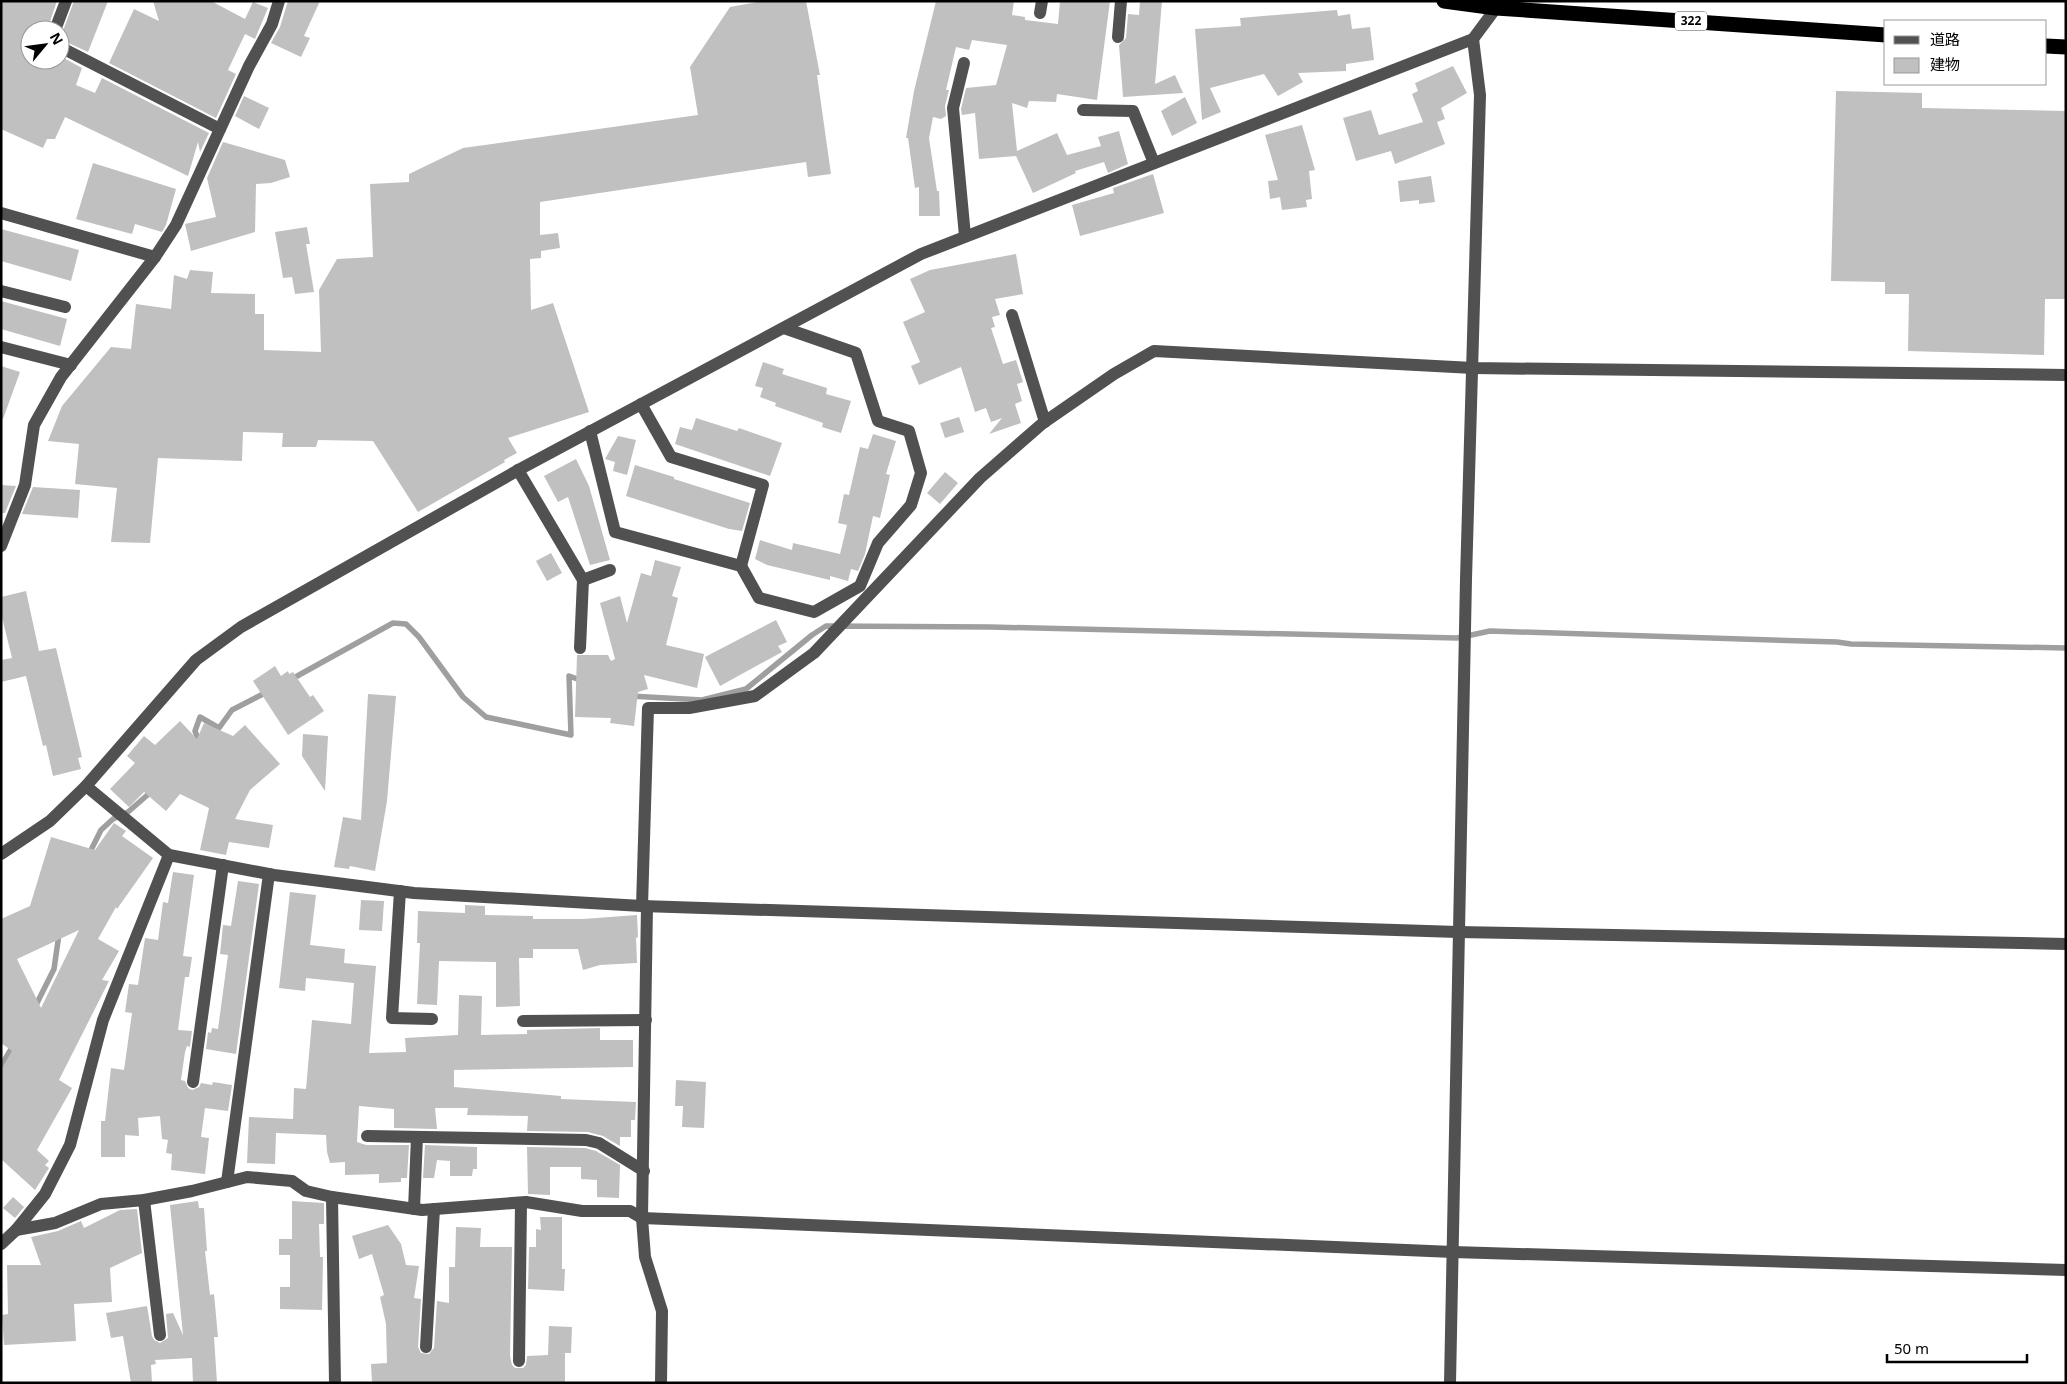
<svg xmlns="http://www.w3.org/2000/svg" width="2067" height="1384" font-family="'Noto Sans','Noto Sans JP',sans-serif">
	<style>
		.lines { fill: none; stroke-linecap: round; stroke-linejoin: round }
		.stream { stroke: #9f9f9f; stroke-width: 5.5 }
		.building { fill: #c0c0c0; fill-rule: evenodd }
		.minor { stroke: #515151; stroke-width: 12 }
		.highway { stroke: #000; stroke-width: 15 }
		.labels { text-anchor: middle; stroke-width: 5; stroke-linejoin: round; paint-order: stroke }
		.shield { fill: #fff; stroke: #4c4c4c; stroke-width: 1 }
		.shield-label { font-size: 12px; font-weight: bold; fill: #000 }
	</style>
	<rect width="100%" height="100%" fill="#fff"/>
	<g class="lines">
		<g class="stream">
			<path d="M290,680L393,623L406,624L419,637L463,697L486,717L571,735L569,676L583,681"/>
			<path d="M630,696L702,700L746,689L812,635L826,626L990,627L1457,638L1490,631L1837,642L1851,644L2066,648"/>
			<path d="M195,743L198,739L195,731L200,717L219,728L232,710L269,691"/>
			<path d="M88,856L101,830L113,819L128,812L152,791"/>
			<path d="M35,1007L54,969L59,934"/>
			<path d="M1,1066L14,1044"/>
		</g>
	</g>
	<g class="building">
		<path d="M1,1H57L47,30H30V60H60V56L82,68L76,85L95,93L102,78L209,133L200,152L198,142L188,176L65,117L55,139H47L43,148L1,129Z"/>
		<path d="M74,1H108L88,52L60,39Z"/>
		<path d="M153,1H211L245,19L253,2L268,8L255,39L245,34L228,70L236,74L216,118L109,63L134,9L159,21Z"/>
		<path d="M288,1H320L304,36L310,38L301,57L271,43L280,27Z"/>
		<path d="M763,1H806L820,75H817L831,174L808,177L806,162L540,202V235L558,233L560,248L541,251V258L530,259L531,310L553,303L589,412L508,438L517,453L504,460L505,462L418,512L373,441L318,440L316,447H282L283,433L243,432L242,461L158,458L150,543L111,542L117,488L75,484L79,444L48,441L62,406L111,347L131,349L136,304L171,309L174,275L187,279L190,270L213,272L211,293L255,294V314H264V350L321,352L319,290L337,259L373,257L370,184L409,182V174L463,148L698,115L690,67L730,7Z"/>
		<path d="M936,1H1014L1012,15L1025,17V20L1058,24L1060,1H1110L1097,100L1057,94L1056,102L1029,101L1027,108L1012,103L1017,151L1057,133L1067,155L1101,146L1098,137L1119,131L1128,164L1108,173L1104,162L1075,171L1076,173L1033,193L1016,156L979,159L975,113L962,115L961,109L966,88L996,85L1007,45L972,40L969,50L956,47L946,90H949L945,106L946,116L941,119L933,117L929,138L937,191H939L940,216H919V187L915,188L908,138H906L914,91Z"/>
		<path d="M1140,1H1162L1155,84L1175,75L1183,93L1123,97L1119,45L1126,38L1128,14L1139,15Z"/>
		<path d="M1337,10L1338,16L1350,14L1352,29L1370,27L1374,60L1346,64V71L1298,73L1303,82L1278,96L1264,74L1210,88L1221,112L1202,120L1195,29L1241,26L1240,18Z"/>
		<path d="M1453,66L1467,93L1441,108L1445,119L1437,122L1445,144L1395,164L1391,151L1356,161L1343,118L1371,110L1379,135L1423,122L1412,94L1418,91L1415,83Z"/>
		<path d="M1836,91L1922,93V108L2066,111V299H2045L2044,355L1908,351L1909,294H1885V282L1831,281Z"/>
		<path d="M244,96L269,108L259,129L235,116Z"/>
		<path d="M1185,97L1197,123L1172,136L1161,111Z"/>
		<path d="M1302,125L1315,170L1309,171L1312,199L1306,200L1307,207L1282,210L1280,197L1270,199L1268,181L1278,180L1265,135Z"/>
		<path d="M223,142L285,160L290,177L271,183L256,184L255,232L191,251L185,224L216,217L207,178Z"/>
		<path d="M93,163L176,189L166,225L162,232L135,224L132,234L76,219Z"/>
		<path d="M1153,174L1164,213L1080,236L1072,205L1114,193L1113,188Z"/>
		<path d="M1431,176L1435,202L1419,204V200L1400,202L1398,181Z"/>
		<path d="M307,227L310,244H306L314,292L295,294L292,277L283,278L275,232Z"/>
		<path d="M1,229L79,250L71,281L1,261Z"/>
		<path d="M1016,254L1023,294L995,299L1000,315L992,317L995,327L991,328L1003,364L1016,360L1023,382L1017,384L1022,401L1015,404L1021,423L989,434L1002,418L991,422L986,408L975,412L961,367L919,385L911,366L920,362L903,322L925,312L910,279L930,270Z"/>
		<path d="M1,301L67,319L60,346L1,329Z"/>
		<path d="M763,362L784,369L782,374L827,388L826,394L851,401L841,433L822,427L823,423L775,406L776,403L760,397L763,388L755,386Z"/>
		<path d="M1,366L20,372L3,419H1Z"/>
		<path d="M959,417L964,432L945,438L940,423Z"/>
		<path d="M696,418L737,431L739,428L782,443L770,476L675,444L680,427L692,430Z"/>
		<path d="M873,434L896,441L886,474L890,475L880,518L873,516L865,554L858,571L851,569L848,581L830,576V580L767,565L755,559L760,540L792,550L793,543L840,554L847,525L838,523L844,494L849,495L860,447L868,449Z"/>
		<path d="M618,436L636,440L627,475L613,471L615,462L605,459Z"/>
		<path d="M576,459L589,486L610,560L590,565L568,497L558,502L544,476Z"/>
		<path d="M635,465L674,477V479L750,503L742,531L729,529L626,496Z"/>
		<path d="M945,472L958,483L940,504L927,493Z"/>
		<path d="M1,485L16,486L5,513H1Z"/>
		<path d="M33,487L80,490L78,518L22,514Z"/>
		<path d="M551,553L562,573L547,581L536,561Z"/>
		<path d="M655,560L681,567L672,596L678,598L666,645L704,654L697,688L644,675L648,689L638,692L634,726L610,723L611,718L575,717L577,655H608L611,661L615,659L600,603L620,596L627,623L641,573L651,576Z"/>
		<path d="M26,591L39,651L56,648L82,757L78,758L81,769L53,776L46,745L43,746L26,676L1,682V660L12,658L1,613V597Z"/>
		<path d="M776,620L787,642L778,646L782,652L720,686L705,657Z"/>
		<path d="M275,666L281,676L288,671L289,674L293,672L310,697L313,695L324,711L288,735L253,681Z"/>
		<path d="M368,694L396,696L387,801L375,871L350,866L349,869L334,867L343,817L361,820Z"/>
		<path d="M180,721L197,739L204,723L233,736L245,725L280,764L250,790L235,819L273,825L269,848L229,842L226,855L200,850L209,808L180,794L166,811L144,792L129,807L110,789L135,763L127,756L144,736L155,745Z"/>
		<path d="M303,734L328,736L325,791L302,756Z"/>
		<path d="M114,823L126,831L122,836L153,858L117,909L116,907L98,939L119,951L102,980L109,981L59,1080L72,1088L37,1150L49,1161L45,1165L49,1168L35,1190L1,1159V1070L12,1051L1,1043V919L30,906L51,837L95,850ZM79,930L41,1008L17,959Z"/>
		<path d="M173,872L194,875L183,956L192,957L189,977H185L178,1030L192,1031L190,1047L187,1046L185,1052L181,1080L185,1081L188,1088L192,1090L199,1087L201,1083L212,1085L213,1082L232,1085L228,1111L205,1108L201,1137L209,1138L205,1174L171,1170L172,1154L166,1153L168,1140L162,1139L160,1116L138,1118L139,1136L125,1135V1157H101V1121H105L111,1068L124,1070L132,1013L125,1012L129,984L138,985L145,938L158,940L163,902L168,903Z"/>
		<path d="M238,881L259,884L236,1054L206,1049L208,1032L211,1033L212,1028L218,1029L228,955L220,954L223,925L231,926Z"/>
		<path d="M290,892L316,895L310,945L345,949L344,963L376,966L369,1053L406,1052L405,1038L458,1035L459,995L482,996L481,1035L527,1034V1030L600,1028V1040H633V1067L454,1070V1087L561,1096V1099L636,1102L635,1120H631V1137H620V1146L603,1136L588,1132L527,1131L528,1116L467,1115L468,1108H435L437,1129L394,1128V1109L359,1106L357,1142L366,1145H409L407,1178H401V1182L379,1183V1174L345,1175V1162L330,1163L327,1152L326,1135L276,1133L275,1164L247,1163L249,1117L293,1119L294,1088L306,1089L312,1020L351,1024L354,983L306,978L305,991L279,988Z"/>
		<path d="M361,900L384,901L382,931L359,930Z"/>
		<path d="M465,905L485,906V915L533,916V919H583L637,915L638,937L636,938L637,963L600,965L583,970L578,949H533V958H519L520,1006L496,1007V962L439,961L437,1005L417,1004L420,943H417L418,911L465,913Z"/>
		<path d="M676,1080L706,1082L704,1128L682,1127L683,1106H675Z"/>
		<path d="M425,1145L477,1147V1169H473L472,1176H450V1161L437,1160L434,1178H423Z"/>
		<path d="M527,1147L585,1148L596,1151L620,1165L619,1198L597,1197V1180L581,1179V1167H550V1195L528,1194Z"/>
		<path d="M13,1197L24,1207L15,1218L3,1208Z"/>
		<path d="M198,1201L199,1208H204L207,1251H205L210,1295L214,1294L218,1337H214L217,1383H193L192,1358L155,1360L156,1364L151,1365L152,1383H131L123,1336L111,1338L106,1313L147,1306L152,1336L154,1340L160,1343L168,1338L166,1314L173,1313L183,1335L170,1205Z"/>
		<path d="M292,1201L324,1203V1224H319L320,1257H323L322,1310L280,1309V1287H290V1255H279V1239H292Z"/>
		<path d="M137,1209L142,1253L110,1268L112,1302L74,1304L76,1341L4,1345L2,1315L8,1314L7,1265H41L31,1237L58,1231L81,1221L84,1228L120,1210Z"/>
		<path d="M540,1217H562V1269H565L564,1291L528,1289L529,1247H536V1229L541,1230Z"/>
		<path d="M388,1225L401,1244L406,1265L419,1266L414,1298L421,1299L418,1347L421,1353L429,1354L434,1348L437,1301L449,1303V1267H455L456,1227L481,1228L480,1247H512L510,1356L512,1365L515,1368H523L526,1365L527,1356L548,1355L549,1326L572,1327L571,1353H565V1383H372L371,1364L387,1363L386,1324L380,1297L384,1295L372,1254L359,1259L352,1236Z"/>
	</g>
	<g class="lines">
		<g class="minor">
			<path d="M1040,13L1042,1"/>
			<path d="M55,30L66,1"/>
			<path d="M1118,37L1121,1"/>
			<path d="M60,47L220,129"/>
			<path d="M964,63L953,108L965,236"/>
			<path d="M1083,110L1133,111L1154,163"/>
			<path d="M1,213L155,257"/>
			<path d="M1,291L65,307"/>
			<path d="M1012,315L1045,422"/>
			<path d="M1,347L71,365"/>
			<path d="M641,404L671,457L763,485L741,566"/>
			<path d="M590,431L615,532L741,566L759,598L814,612L860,586L878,543L911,505L921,473L909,431L878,421L856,353L784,328"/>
			<path d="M518,470L583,580L580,648"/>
			<path d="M1,546L25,485L34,425L61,377L155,257L176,225L249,66L272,24L279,1"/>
			<path d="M583,580L610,570"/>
			<path d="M86,786L169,855L274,875L414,893L642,906L1458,932L2066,944"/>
			<path d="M1,854L50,821L86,786L196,660L241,627L522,468L921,254L1473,39L1496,8L1497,1"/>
			<path d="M400,891L392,1018L432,1019"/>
			<path d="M642,906L648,708H689L755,696L814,653L980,478L1043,423L1114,374L1154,351L1473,368L2066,375"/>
			<path d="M647,906L642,1218L645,1257L662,1311L661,1383"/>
			<path d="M523,1021L646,1020"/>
			<path d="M193,1082L223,865"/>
			<path d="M367,1136L586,1140L599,1143L644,1171"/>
			<path d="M227,1182L269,874"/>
			<path d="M332,1197L335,1383"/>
			<path d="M144,1200L160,1335"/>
			<path d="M414,1209L417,1137"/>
			<path d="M16,1230L55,1223L101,1204L144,1200L192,1191L247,1177L292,1181L306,1191L332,1197L422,1210L526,1202L582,1211H630L642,1218L1453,1252L2066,1270"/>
			<path d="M1,1244L16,1230L45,1194L70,1145L103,1020L169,855"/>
			<path d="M426,1347L434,1209"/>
			<path d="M519,1361L521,1203"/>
			<path d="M1450,1383L1466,579L1480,95L1473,39"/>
		</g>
		<g class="highway">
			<path d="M1444,1L1496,8L1886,35"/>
			<path d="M2046,46L2066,47"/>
		</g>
	</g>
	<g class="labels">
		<rect class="shield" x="1675" y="11.5" width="32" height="19" rx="4"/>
		<g class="shield-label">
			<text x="1691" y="25">322</text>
		</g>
	</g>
	<rect width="2067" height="1384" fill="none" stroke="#000000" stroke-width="5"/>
	<rect x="1884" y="20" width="162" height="65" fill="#ffffff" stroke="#999999"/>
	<rect x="1894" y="36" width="25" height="8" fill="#515151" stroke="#999999"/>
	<text x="1930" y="45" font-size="15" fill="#000000">道路</text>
	<rect x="1894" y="58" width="25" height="15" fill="#c0c0c0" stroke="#999999"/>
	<text x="1930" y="70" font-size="15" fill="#000000">建物</text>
	<g transform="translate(45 45) rotate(61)"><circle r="24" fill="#ffffff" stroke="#999999"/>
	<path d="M0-4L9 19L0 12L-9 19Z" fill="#000000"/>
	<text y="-8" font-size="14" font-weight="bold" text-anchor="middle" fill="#000000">N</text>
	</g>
	<path d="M1887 1354v8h140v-8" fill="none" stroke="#000000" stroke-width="2.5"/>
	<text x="1894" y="1354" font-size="15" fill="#000000" stroke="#ffffff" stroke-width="4" paint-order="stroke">50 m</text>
</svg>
